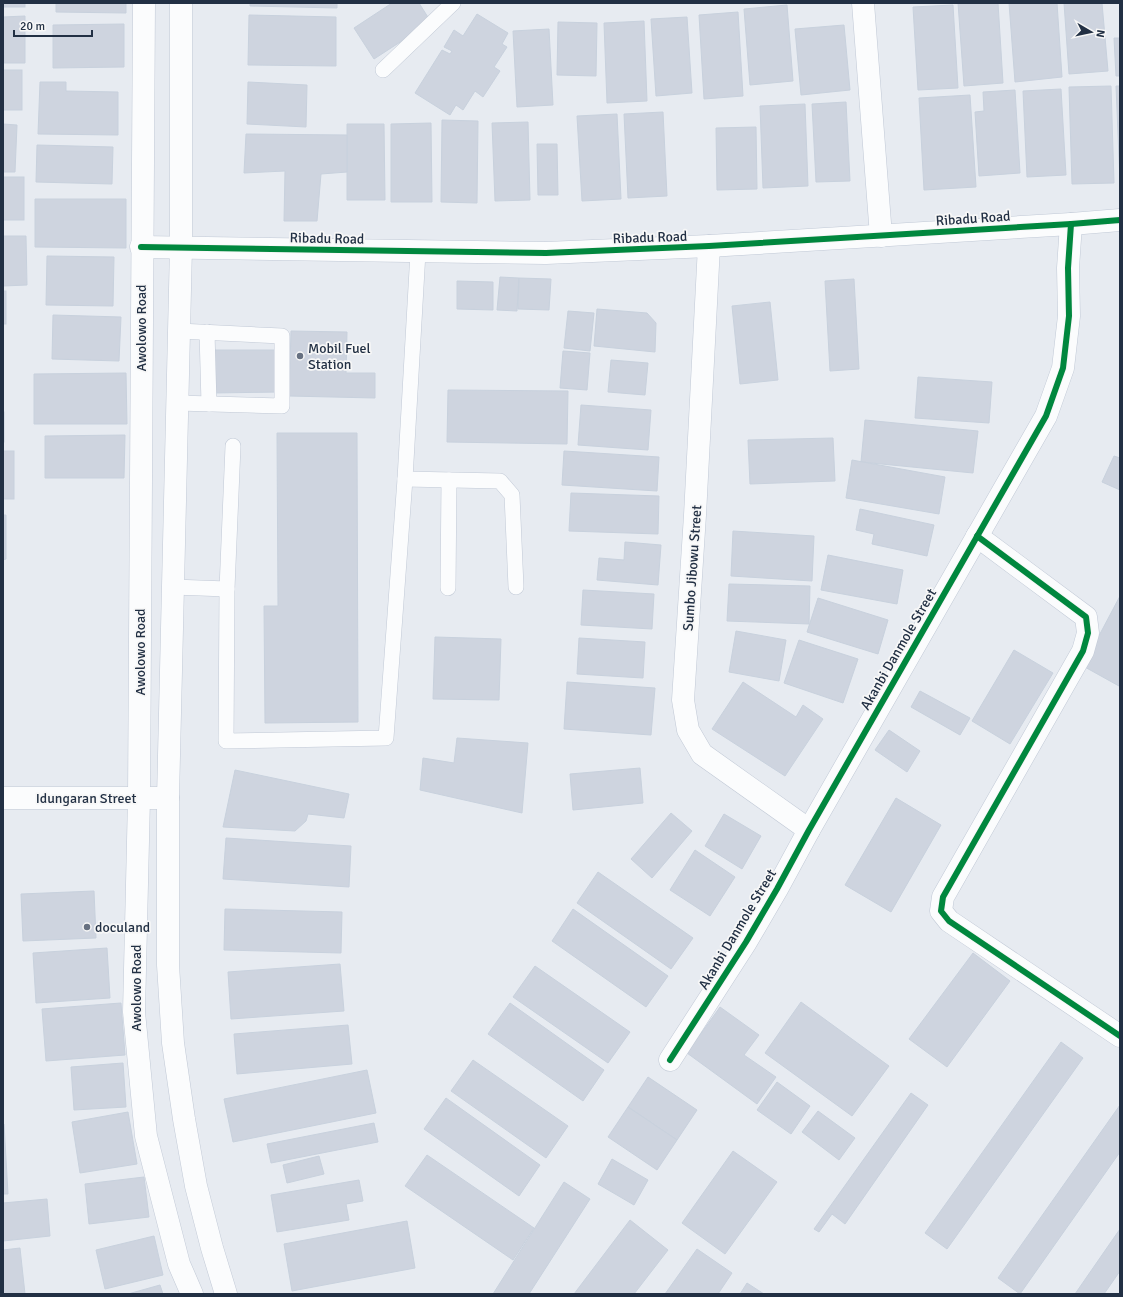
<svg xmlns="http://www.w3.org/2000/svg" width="1123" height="1297" font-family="Signika,sans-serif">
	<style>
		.building { fill: #ced4df; stroke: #c8d1dd }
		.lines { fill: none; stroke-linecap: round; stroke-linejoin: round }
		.lane-casing { stroke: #c1c9d6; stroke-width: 16 }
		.street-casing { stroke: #c1c9d6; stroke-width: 23 }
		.secondary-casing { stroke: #c1c9d6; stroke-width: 23 }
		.lane { stroke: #fbfcfd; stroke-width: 15 }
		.street { stroke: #fbfcfd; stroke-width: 22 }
		.secondary { stroke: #fbfcfd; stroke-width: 22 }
		.cycleway-casing { stroke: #f7f7f7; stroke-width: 8 }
		.cycleway { stroke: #00873e; stroke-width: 6 }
		.poi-dot { fill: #677181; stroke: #f7f7f7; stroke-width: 1.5 }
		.labels { text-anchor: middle; stroke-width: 3.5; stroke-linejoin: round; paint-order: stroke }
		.street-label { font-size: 14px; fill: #223044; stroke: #f7f7f7 }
		.poi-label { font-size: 14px; fill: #223044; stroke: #f7f7f7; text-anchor: start }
	</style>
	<rect width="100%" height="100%" fill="#e7ebf1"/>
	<g class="building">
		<rect x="3" y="3" width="22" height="4"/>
		<path d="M56,3H126V13L56,12Z"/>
		<path d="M250,3H337V8L250,6Z"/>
		<path d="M392,3H419L431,22L374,59L354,28Z"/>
		<path d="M958,3H998L1003,83L964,86Z"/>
		<path d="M1009,3H1057L1062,77L1015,82Z"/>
		<path d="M1064,3H1102L1108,71L1069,74Z"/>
		<path d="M787,5L793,81L750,85L744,9Z"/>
		<path d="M953,5L958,88L918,90L913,7Z"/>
		<path d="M738,12L743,96L704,99L699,15Z"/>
		<path d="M477,14L508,33L502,44L507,47L494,67L500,71L483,97L475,91L463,110L456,105L450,115L415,93L442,50L450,54L452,51L444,47L454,30L463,36Z"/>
		<path d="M249,15L336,17V66L248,65Z"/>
		<path d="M25,16V63H4L3,17Z"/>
		<path d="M687,17L692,93L656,96L651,19Z"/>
		<path d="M644,21L647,101L607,103L604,23Z"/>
		<path d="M558,22L597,23L596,76L557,75Z"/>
		<path d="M124,24V67L53,68V25Z"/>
		<path d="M844,25L850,90L801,95L795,29Z"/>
		<path d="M549,29L553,105L517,107L513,31Z"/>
		<path d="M1114,38H1120V76H1116Z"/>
		<rect x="3" y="70" width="19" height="40"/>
		<path d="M40,82H66V91L118,92V135L38,134Z"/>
		<path d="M248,82L307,85L306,127L247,124Z"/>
		<path d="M1111,86L1114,183L1072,184L1069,87Z"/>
		<path d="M1116,86H1120V181Z"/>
		<path d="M1061,89L1066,175L1027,177L1023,91Z"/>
		<path d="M1015,90L1020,173L979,176L975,112L984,111L983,92Z"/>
		<path d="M970,95L976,187L924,190L919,98Z"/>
		<path d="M846,102L850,181L816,182L812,104Z"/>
		<path d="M805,104L808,186L763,188L760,106Z"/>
		<path d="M663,112L667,196L628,198L624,114Z"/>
		<path d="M617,114L621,199L582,201L577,116Z"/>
		<path d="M442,120L478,121L477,203L441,202Z"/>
		<path d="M528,122L530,200L495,201L492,123Z"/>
		<path d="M431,123L432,202H391V124Z"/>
		<path d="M3,124L17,125L15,172H3Z"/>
		<path d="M347,124H384L385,200H347Z"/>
		<path d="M756,127L757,189L717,190L716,128Z"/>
		<path d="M246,134L347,135V172L321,174L317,221H284L285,171L244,173Z"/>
		<path d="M537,144H557L558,195H538Z"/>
		<path d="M37,145L113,147L112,184L36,182Z"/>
		<rect x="3" y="177" width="21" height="43"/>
		<path d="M35,199H126V248L35,247Z"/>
		<path d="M3,236H26L27,285L3,286Z"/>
		<path d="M47,256L114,257L113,306L46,305Z"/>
		<path d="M500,277L519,278L517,311L497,310Z"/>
		<path d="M519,278L551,279L549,310L518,309Z"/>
		<path d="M854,279L859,369L830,371L825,281Z"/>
		<path d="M457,281L493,282V310L457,309Z"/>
		<rect x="3" y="291" width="3" height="33"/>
		<path d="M770,302L778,380L740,384L732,306Z"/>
		<path d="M597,309L647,313L656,323L655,352L594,346Z"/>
		<path d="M568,311L594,313L590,351L564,348Z"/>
		<path d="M53,315L121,317L119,361L52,359Z"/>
		<path d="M291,331L347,332L346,373H375V398L289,396Z"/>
		<path d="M212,350H279L280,392L213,393Z"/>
		<path d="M563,351L590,353L587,390L560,388Z"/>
		<path d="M611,360L648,363L645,395L608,392Z"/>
		<path d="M126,373L127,424H34V374Z"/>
		<path d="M918,377L992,382L989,423L915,418Z"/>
		<path d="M448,390L568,391L567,444L447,442Z"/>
		<path d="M581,405L651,410L648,450L578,445Z"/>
		<rect x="3" y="412" width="1" height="30"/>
		<path d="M865,420L978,431L973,473L861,462Z"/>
		<path d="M277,433H357L358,722L265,723L264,606H278Z"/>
		<path d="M125,435L124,478H45V436Z"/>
		<path d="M833,438L835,481L750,484L748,440Z"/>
		<rect x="3" y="451" width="11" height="48"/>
		<path d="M564,451L659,457L657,491L562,485Z"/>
		<path d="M1114,456L1120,458V490L1102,482Z"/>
		<path d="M852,460L945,477L939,514L846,498Z"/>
		<path d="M571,493L659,496L658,534L569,531Z"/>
		<path d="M860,509L934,525L927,556L872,544L874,534L856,530Z"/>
		<path d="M3,515H6V559L3,560Z"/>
		<path d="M733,531L814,536L812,581L731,576Z"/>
		<path d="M625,542L661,545L658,585L597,580L599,558L624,560Z"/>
		<path d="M828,555L903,570L897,604L821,590Z"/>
		<path d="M729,584L810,586L809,624L727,621Z"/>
		<path d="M583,590L654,594L652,629L581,625Z"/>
		<path d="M1120,596V683L1119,686L1083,666Z"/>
		<path d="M818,598L888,620L878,654L807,632Z"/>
		<path d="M736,631L786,640L779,681L729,672Z"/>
		<path d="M435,637L501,639L499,700L433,699Z"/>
		<path d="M579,638L645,642L643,678L577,674Z"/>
		<path d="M799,640L858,659L843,703L784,683Z"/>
		<path d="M1014,650L1053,673L1010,744L972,721Z"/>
		<path d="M567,682L655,688L651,735L564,729Z"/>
		<path d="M743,682L796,717L803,705L823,719L785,776L712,729Z"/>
		<path d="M920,691L970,718L960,735L911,707Z"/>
		<path d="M889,730L920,751L907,772L875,750Z"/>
		<path d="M457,738L528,743L522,813L420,790L423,758L454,763Z"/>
		<path d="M640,768L643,803L573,810L570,774Z"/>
		<path d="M235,770L349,794L344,818L308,814L306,821L295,831L223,827Z"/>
		<path d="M896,798L941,825L891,912L845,885Z"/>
		<path d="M671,813L692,831L652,878L631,859Z"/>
		<path d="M724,814L761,836L742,869L705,846Z"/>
		<path d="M226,838L351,846L349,887L223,879Z"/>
		<path d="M695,850L735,877L710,916L670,890Z"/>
		<path d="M598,872L693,938L671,969L577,903Z"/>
		<path d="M94,891L96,938L23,941L21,894Z"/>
		<path d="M225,909L342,912L341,953L224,950Z"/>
		<path d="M573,909L668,976L646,1007L552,941Z"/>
		<path d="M107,948L110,998L36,1003L33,953Z"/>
		<path d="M973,953L1010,981L947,1067L909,1039Z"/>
		<path d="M340,964L344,1011L231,1019L228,972Z"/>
		<path d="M535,966L630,1032L608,1063L513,997Z"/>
		<path d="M801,1002L889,1066L852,1116L765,1053Z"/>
		<path d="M121,1003L125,1055L46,1061L42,1009Z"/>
		<path d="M510,1003L604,1070L583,1101L488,1034Z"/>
		<path d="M720,1007L759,1035L744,1055L776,1077L757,1104L687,1053Z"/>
		<path d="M348,1025L352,1064L237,1074L234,1034Z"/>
		<path d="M1061,1042L1083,1058L947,1249L925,1233Z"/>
		<path d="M473,1060L568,1126L546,1158L451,1091Z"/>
		<path d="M123,1063L126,1107L74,1110L71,1067Z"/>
		<path d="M367,1070L376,1113L233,1142L224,1099Z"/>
		<path d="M648,1077L697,1110L677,1140L628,1107Z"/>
		<path d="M777,1082L810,1106L791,1134L757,1110Z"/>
		<path d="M911,1093L928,1105L845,1224L832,1214L819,1232L814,1229Z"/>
		<path d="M446,1098L540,1165L519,1196L424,1129Z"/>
		<path d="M1120,1105V1152L1020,1294L998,1278Z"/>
		<path d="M628,1107L677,1140L657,1170L608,1137Z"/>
		<path d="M818,1111L855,1138L839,1160L802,1132Z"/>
		<path d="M128,1112L137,1164L80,1173L72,1122Z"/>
		<path d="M374,1123L378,1142L271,1163L267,1144Z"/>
		<path d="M3,1124H4L8,1194H3Z"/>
		<path d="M733,1151L777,1182L725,1254L682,1223Z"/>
		<path d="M427,1155L534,1228L513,1260L405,1186Z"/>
		<path d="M319,1156L324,1174L287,1183L283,1165Z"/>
		<path d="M612,1159L648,1180L634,1205L598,1184Z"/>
		<path d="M144,1177L149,1217L89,1224L85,1184Z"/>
		<path d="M359,1180L363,1201L346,1204L349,1220L277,1232L271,1195Z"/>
		<path d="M564,1182L590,1199L529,1294H493Z"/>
		<path d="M47,1199L50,1236L3,1241V1203Z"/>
		<path d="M630,1220L668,1250L634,1294H574Z"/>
		<path d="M407,1221L415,1268L292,1291L284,1244Z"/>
		<path d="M1120,1229V1271L1104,1294H1075Z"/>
		<path d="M154,1236L163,1275L105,1289L96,1250Z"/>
		<path d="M20,1248L25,1294H3V1250Z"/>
		<path d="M697,1249L732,1273L718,1294H665Z"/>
		<path d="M747,1283L764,1294H740Z"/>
		<path d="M160,1285L163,1294H128Z"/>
	</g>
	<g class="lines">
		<g class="lane-casing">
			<g id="lane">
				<path d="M383,70L453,3"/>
				<path d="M207,332L209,404"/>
				<path d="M177,403L282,406V336L179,331"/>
				<path d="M405,479L500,481L512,495L516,587"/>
				<path d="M173,587L227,589L226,741L386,738L405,479L418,252"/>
				<path d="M448,588L449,480"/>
				<path d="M227,589L233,446"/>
			</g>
		</g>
		<g class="street-casing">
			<g id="street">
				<path d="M863,3L881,236"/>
				<path d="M709,246L695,515L683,700L688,730L702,754L809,830"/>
				<path d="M141,247L546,253L709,246L1071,224L1120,220"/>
				<path d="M977,536L1086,617L1088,633L1083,651L943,897L941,911L949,921L1120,1036"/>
				<path d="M3,798H168"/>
				<path d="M670,1060L746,942L777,889L809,830L1046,416L1063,368L1069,316L1068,268L1071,224"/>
			</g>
		</g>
		<g class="secondary-casing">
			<g id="secondary">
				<path d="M144,3L139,798L134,1012L146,1136L179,1264L192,1294"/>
				<path d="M181,3V247L168,798V965L173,1043L184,1119L196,1186L212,1248L226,1294"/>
			</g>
		</g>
		<use href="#lane" class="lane"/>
		<use href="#street" class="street"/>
		<use href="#secondary" class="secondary"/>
		<g class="cycleway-casing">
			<g id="cycleway">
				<path d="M141,247L546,253L709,246L1071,224L1120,220"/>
				<path d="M977,536L1086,617L1088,633L1083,651L943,897L941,911L949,921L1120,1036"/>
				<path d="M670,1060L746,942L777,889L809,830L1046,416L1063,368L1069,316L1068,268L1071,224"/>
			</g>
		</g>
		<use href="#cycleway" class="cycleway"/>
	</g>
	<g class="poi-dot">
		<circle cx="300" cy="356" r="4"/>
		<circle cx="87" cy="927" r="4"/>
	</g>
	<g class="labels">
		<g class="street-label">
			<text transform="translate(973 218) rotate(-4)" y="5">Ribadu Road</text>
			<text transform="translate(650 237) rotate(-2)" y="5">Ribadu Road</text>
			<text transform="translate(327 238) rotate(1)" y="5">Ribadu Road</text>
			<text transform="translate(141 328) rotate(-90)" y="5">Awolowo Road</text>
			<text transform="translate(692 568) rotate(-86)" y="5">Sumbo Jibowu Street</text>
			<text transform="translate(898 649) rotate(-60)" y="5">Akanbi Danmole Street</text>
			<text transform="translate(140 652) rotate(-90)" y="5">Awolowo Road</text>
			<text x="86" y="803">Idungaran Street</text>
			<text transform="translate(737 929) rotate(-59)" y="5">Akanbi Danmole Street</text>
			<text transform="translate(136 988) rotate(-90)" y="5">Awolowo Road</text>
		</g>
		<g class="poi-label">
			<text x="308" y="353">Mobil Fuel<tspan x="308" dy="16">Station</tspan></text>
			<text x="95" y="932">doculand</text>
		</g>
	</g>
	<rect width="1123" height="1297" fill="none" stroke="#223044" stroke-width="8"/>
	<g transform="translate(1091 32) rotate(99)" stroke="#f7f7f7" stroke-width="3" paint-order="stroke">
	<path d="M0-3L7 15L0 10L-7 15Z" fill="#223044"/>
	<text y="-6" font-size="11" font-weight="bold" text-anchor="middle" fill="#223044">N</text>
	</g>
	<path d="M14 30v6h78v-6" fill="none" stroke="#223044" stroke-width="2"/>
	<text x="20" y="30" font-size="12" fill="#223044" stroke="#f7f7f7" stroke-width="3" paint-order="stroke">20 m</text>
</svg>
